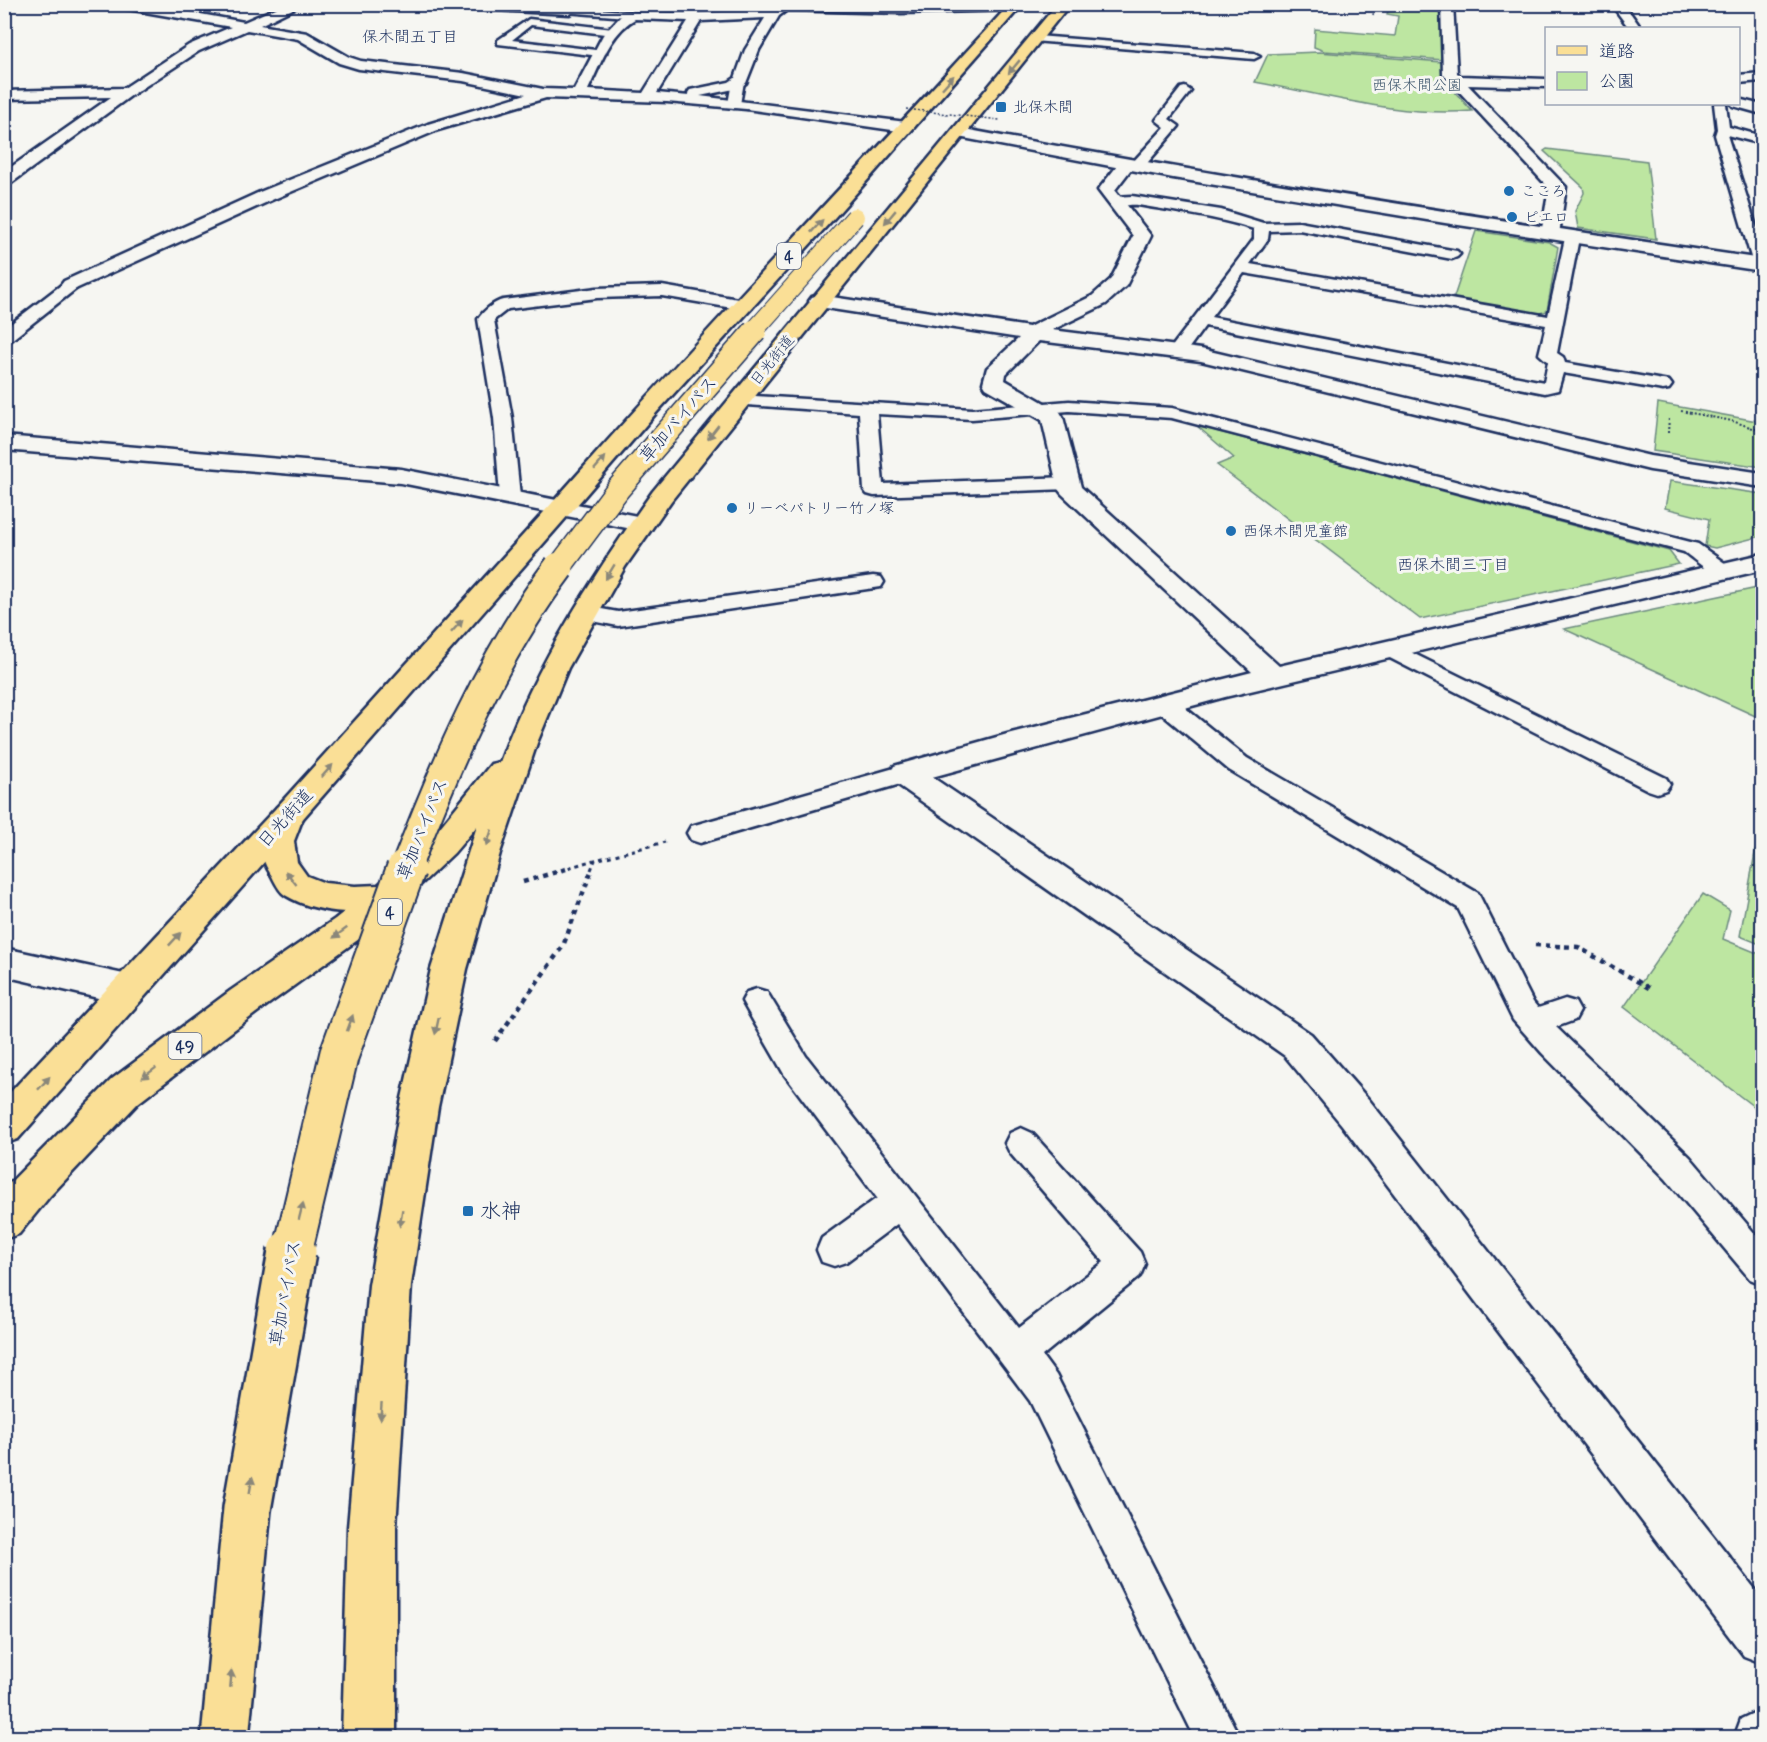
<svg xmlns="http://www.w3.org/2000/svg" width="1767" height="1742" font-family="Mynerve,'Klee One',sans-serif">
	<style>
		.green { fill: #bde6a1; stroke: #6c8a80; stroke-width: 1.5 }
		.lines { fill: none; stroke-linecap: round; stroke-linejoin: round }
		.lane-casing { stroke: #1b2f5e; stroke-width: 5 }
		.street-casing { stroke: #1b2f5e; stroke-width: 5 }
		.secondary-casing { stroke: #1b2f5e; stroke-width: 5 }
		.primary-casing { stroke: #1b2f5e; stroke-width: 5 }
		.highway-casing { stroke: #1b2f5e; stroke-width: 5 }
		.path-far3 { stroke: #1b2f5e; stroke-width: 1.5; stroke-dasharray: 2 2; stroke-linecap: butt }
		.path-far2 { stroke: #1b2f5e; stroke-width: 2; stroke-dasharray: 2 2; stroke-linecap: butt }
		.path-far1 { stroke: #1b2f5e; stroke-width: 3; stroke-dasharray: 4 4; stroke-linecap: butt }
		.path { stroke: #1b2f5e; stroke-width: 4.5; stroke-dasharray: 5 5; stroke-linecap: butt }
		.lane { fill: #f6f6f2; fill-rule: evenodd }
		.street { fill: #f6f6f2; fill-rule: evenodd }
		.secondary { fill: #f6f6f2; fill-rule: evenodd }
		.primary { fill: #fadf96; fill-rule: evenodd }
		.highway { fill: #fadf96; fill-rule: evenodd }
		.highway-bridge-far4-casing { stroke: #1b2f5e; stroke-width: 20; stroke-linecap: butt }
		.highway-bridge-far3-casing { stroke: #1b2f5e; stroke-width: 26; stroke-linecap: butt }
		.highway-bridge-far2-casing { stroke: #1b2f5e; stroke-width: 33; stroke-linecap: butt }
		.highway-bridge-far1-casing { stroke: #1b2f5e; stroke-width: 42; stroke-linecap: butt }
		.highway-bridge-casing { stroke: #1b2f5e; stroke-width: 52; stroke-linecap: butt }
		.path-bridge { stroke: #1b2f5e; stroke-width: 1.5; stroke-dasharray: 2 2; stroke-linecap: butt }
		.highway-bridge-far4 { stroke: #fadf96; stroke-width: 18 }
		.highway-bridge-far3 { stroke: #fadf96; stroke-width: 23 }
		.highway-bridge-far2 { stroke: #fadf96; stroke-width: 29 }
		.highway-bridge-far1 { stroke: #fadf96; stroke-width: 38 }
		.highway-bridge { stroke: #fadf96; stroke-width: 47 }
		.oneway { fill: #8a877a }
		.poi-dot { fill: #1f6fb2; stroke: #f6f6f2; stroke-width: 2 }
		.labels { text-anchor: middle; stroke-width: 6; stroke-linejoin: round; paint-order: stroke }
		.far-park-label { font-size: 15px; fill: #3b546b; stroke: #f6f6f2 }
		.far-poi-label { font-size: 15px; fill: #1b2f5e; stroke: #f6f6f2; text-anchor: start }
		.far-street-label { font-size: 15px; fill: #1b2f5e; stroke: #f6f6f2 }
		.far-neighbourhood-label { font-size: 16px; fill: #1b2f5e; stroke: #f6f6f2 }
		.shield { fill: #f6f6f2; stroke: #5d6b8a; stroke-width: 1.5 }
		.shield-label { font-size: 16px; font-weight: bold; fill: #1b2f5e }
		.street-label { font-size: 18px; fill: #1b2f5e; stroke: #f6f6f2 }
		.near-poi-label { font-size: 21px; fill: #1b2f5e; stroke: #f6f6f2; text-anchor: start }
	</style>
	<rect width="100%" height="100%" fill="#f6f6f2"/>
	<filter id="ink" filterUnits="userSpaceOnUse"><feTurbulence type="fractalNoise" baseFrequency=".0167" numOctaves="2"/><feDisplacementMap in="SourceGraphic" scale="12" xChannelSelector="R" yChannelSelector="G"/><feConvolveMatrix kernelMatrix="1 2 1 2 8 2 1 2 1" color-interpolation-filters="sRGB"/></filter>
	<g filter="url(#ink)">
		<g class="green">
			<path d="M1390,5H1439L1444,60L1324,51L1314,47L1315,29L1395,36L1398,16L1387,14Z"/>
			<path d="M1319,52L1442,62L1443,79L1472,111C1400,117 1326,95 1255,82L1268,54Z"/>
			<path d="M1547,149L1647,161L1656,239L1578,228L1575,211L1584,193L1583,187L1544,151Z"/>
			<path d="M1476,231L1549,242L1558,247L1547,311L1533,315L1453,300Z"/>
			<path d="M1658,403L1762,422V467L1653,451Z"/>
			<path d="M1197,426L1669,551L1679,564L1420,619L1217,465L1234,458Z"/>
			<path d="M1670,481L1762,494V536L1715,548L1705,546L1709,519L1665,508Z"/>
			<path d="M1762,587V719L1564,629Z"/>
			<path d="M1762,814V945L1740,936Z"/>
			<path d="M1703,894L1730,910L1723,939L1762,955V1113L1624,1007Z"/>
		</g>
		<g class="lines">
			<g class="lane-casing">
				<g id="lane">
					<path d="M570,7L638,12L643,15L638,18L566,12L565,10Z"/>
					<path d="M529,19L613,29L618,32L613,35L531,25L512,40L604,51L606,53L600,56L498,44V40Z"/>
					<path d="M1037,36L1254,53L1260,56L1254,59L1033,41V37Z"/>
					<path d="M738,78L744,82L740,104L734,108L728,104L732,82Z"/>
					<path d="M1185,87L1191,91L1169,119L1179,126L1142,169H1132L1130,166L1132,163L1165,127L1156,120L1181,88Z"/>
					<path d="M1714,104H1726L1729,127L1762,136V144L1727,135L1762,245V268L1756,267L1753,264L1715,135L1717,129Z"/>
					<path d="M1132,196L1221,210L1263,223L1299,222L1457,251L1460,254L1457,257L1452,259L1299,230L1269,231L1268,239L1250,264L1548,316L1565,238L1572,234L1577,235L1579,238L1557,353L1563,357L1565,363L1663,380L1669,381L1672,385L1669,389L1663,390L1563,373L1558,390L1545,393L1205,326L1183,356H1171L1168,352L1171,348L1254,239V229C1216,217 1178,212 1138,205C1128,204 1114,209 1107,201L1114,197ZM1244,273L1546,325L1539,354L1548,362L1544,382L1211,317Z"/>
					<path d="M71,280L77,282L79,285L77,288L10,341L4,342V329L65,282Z"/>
					<path d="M662,286L744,300L752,305L744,310L662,296L597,298L508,309L494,320L512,418L520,496L517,500H503L500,496L494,418L478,319C483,311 494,302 503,300L597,288Z"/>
					<path d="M739,395L972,409L1069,401L1172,408L1698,544L1736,571L1733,576C1715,580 1698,562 1684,552L1172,418L1069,411L972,419L877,414L883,484L1068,477L1075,479L1078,483L1075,487L1068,489L874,496L867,494L864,490L859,413L733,404L730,400L733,396Z"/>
					<path d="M873,576L881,577L884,582L881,587L618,626L577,618L574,613L577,608L585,606L618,612Z"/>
					<path d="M1390,642L1666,778L1670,784L1666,790L1657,793L1648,790L1382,654L1379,649L1382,644Z"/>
					<path d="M1165,696L1173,698L1247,758L1478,893L1533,1002L1538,1008L1565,999L1575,1002L1580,1011L1575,1020L1556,1027L1690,1157L1762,1242V1284L1750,1279L1666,1179L1542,1053L1513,1020L1458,908L1229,770L1157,710L1153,704L1157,698Z"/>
					<path d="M905,765L914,768L918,774L914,780L700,843L691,840L687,833L691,826Z"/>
					<path d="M757,989L767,992L806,1056L1019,1328L1104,1262L1010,1153L1005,1143L1010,1133L1021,1128L1032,1133L1140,1252L1145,1264L1140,1276L1042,1356L1056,1375L1240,1738H1195L1030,1401L897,1224L846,1262L834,1266L822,1262L817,1250L822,1238L877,1198L784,1074L747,1010L742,1001L747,992Z"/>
				</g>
			</g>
			<g class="street-casing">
				<g id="street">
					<path d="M116,4H146L244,22L285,4H303L260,25L307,33L349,57L361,61L463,73L543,89L574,90L603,35L620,17L628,12L697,13L771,10L778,4L1022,6L1016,10L901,13L787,10L779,16L759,50L746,83L739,88L700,96L906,122L911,124L914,127L911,130L906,132L746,109L667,102L546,98L438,130L274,199L71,291L64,289L61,285L64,281L262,191L428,124L526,94L463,81L359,69L339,63L298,39L247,30L199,51L132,95L10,184L4,185V172L111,97L4,99V91L124,88L189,45L231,27L122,8ZM765,18L745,50L735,78L729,82L690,90L688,93L689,96L657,93L701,21ZM635,19L688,21L643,93L588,90C600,66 610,33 635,19Z"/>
					<path d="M448,4C468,4 566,0 576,10L570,14L454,8Z"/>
					<path d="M1441,4H1453L1457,73L1460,76L1546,79V87L1468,85L1566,187L1559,234L1556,238H1544L1541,234L1549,188L1443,74Z"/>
					<path d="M1611,4H1624L1641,28H1629Z"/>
					<path d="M1762,73V81L1738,83V75Z"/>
					<path d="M1738,99L1762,105V114L1733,106L1731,104H1738Z"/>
					<path d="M1127,159L1135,164L1115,190L1151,236L1126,286L1106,304L1052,330L1201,349L1650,456L1762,473V487L1650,470L1201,361L1039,341L1006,374L1005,380L1060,412L1063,417L1081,487L1279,666L1762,554V570L1225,697L932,777L1311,1034L1370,1101L1762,1598V1663L1744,1656L1342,1125L1285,1056L894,782L890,774L894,766L1011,733L1252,672L1062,494L1058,489L1042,420L986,388L983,383L987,368L1019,338L819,307L812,305L809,301L812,297L819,295L1029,327L1092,296L1111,279L1133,236L1098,190L1121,161Z"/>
					<path d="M4,948L128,975L141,980L146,990L141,1000L128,1005L4,976Z"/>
				</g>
			</g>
			<g class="secondary-casing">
				<g id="secondary">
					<path d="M959,128C1226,178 1493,220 1762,259V271L1445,223L1173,178L953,136L951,133L953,130Z"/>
					<path d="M4,436L401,469L642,517L651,519L654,524L651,529L642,531L401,483L4,450Z"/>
					<path d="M1762,1709V1738H1734L1741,1719Z"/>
				</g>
			</g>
			<g class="primary-casing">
				<g id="primary">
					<path d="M562,500L571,502L574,507L571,512L299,823L18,1139L4,1144V1099L277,807L553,502Z"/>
					<path d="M386,884L398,888L403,897L398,906L359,939L256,1013L138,1103L50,1196L19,1234L4,1239V1189L112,1079L230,991L335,919L374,888Z"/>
				</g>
			</g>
			<g class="highway-casing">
				<g id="highway">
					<path d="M1010,4H1023L835,217L657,412L571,512L562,514L553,512L550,507L553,502C702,333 858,171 1010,4Z"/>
					<path d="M1057,4H1070L671,501L625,567L568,668L537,743L500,853L467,969L438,1107L411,1285L396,1527V1738H342L348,1527L369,1285L400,1107L431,969L477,826L454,853L398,906C364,917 316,914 285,895C279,891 275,882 272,876C265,866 260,853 262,841C263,830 271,816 277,807L288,804L299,807L304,815L294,841L297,862L307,876L325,883L355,886L378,885L432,837L491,764L500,762C536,663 593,576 653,491Z"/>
				</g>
			</g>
			<path class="path-far3" d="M1373,15L1375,4"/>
			<g class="path-far2">
				<path d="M1681,411L1732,421L1762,431"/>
				<path d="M1668,433L1669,417"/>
			</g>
			<g class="path-far1">
				<path d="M561,870L594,860"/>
				<path d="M591,870L595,860L665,842"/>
			</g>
			<g class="path">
				<path d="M523,882L566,869"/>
				<path d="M1535,945L1578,947L1649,988"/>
				<path d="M495,1041L563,946L592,869"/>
			</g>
			<use href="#lane" class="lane"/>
			<use href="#street" class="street"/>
			<use href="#secondary" class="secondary"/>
			<use href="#primary" class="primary"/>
			<use href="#highway" class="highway"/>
			<g class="highway-bridge-far4-casing">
				<path id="highway-bridge-far4" d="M753,332L855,217"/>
			</g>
			<g class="highway-bridge-far3-casing">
				<path id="highway-bridge-far3" d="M558,569L618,489L755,331"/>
			</g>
			<g class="highway-bridge-far2-casing">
				<path id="highway-bridge-far2" d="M405,870C445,766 491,658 559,567"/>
			</g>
			<g class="highway-bridge-far1-casing">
				<path id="highway-bridge-far1" d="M292,1254L339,1055L406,869"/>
			</g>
			<g class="highway-bridge-casing">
				<path id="highway-bridge" d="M225,1738L247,1509L292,1252"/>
			</g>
			<path class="path-bridge" d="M906,109L1000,120"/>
			<use href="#highway-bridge-far4" class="highway-bridge-far4"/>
			<use href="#highway-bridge-far3" class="highway-bridge-far3"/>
			<use href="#highway-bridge-far2" class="highway-bridge-far2"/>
			<use href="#highway-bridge-far1" class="highway-bridge-far1"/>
			<use href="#highway-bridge" class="highway-bridge"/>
		</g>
		<defs><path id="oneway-solid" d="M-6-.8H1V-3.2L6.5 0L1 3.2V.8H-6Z" transform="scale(1.5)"/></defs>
		<g class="oneway">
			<use href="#oneway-solid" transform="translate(1014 67) rotate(130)"/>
			<use href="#oneway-solid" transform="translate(948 82) rotate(-48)"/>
			<use href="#oneway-solid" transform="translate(890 217) rotate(130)"/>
			<use href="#oneway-solid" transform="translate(817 226) rotate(-47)"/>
			<use href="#oneway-solid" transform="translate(713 432) rotate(128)"/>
			<use href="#oneway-solid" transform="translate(600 463) rotate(-49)"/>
			<use href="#oneway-solid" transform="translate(610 572) rotate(121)"/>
			<use href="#oneway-solid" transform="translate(457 626) rotate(-48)"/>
			<use href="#oneway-solid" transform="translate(327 771) rotate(-48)"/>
			<use href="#oneway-solid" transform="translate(489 838) rotate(109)"/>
			<use href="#oneway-solid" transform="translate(291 878) rotate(-128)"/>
			<use href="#oneway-solid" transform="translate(340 933) rotate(144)"/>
			<use href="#oneway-solid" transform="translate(175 939) rotate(-47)"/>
			<use href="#oneway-solid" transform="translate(350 1023) rotate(-70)"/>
			<use href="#oneway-solid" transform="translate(437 1026) rotate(102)"/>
			<use href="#oneway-solid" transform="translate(149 1073) rotate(143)"/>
			<use href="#oneway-solid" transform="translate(44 1083) rotate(-48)"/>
			<use href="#oneway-solid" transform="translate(301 1211) rotate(-76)"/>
			<use href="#oneway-solid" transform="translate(401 1218) rotate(99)"/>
			<use href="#oneway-solid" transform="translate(381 1411) rotate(94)"/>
			<use href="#oneway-solid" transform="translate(251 1485) rotate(-80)"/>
			<use href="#oneway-solid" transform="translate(231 1679) rotate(-85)"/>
		</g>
	</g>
	<g class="poi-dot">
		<rect x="995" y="101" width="12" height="12" rx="3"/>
		<circle cx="1509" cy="191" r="6"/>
		<circle cx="1512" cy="217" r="6"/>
		<circle cx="732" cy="508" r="6"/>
		<circle cx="1231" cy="531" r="6"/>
		<rect x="462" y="1205" width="12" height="12" rx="3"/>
	</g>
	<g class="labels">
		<g class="far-park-label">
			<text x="1417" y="90">西保木間公園</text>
		</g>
		<g class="far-poi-label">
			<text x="1013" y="112">北保木間</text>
			<text x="1521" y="196">こころ</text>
			<text x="1524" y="222">ピエロ</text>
			<text x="744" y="513">リーベパトリー竹ノ塚</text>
			<text x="1243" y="536">西保木間児童館</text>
		</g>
		<g class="far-street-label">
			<text transform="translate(772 360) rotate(-51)" y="5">日光街道</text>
		</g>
		<g class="far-neighbourhood-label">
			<text x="410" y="42">保木間五丁目</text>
			<text x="1453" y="570">西保木間三丁目</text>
		</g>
		<g class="shield">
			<rect x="777" y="243" width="24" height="26" rx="4.5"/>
			<rect x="378" y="899" width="24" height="26" rx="4.5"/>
			<rect x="168.5" y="1033" width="33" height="26" rx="4.5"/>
		</g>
		<g class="shield-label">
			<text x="789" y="262">4</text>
			<text x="390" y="918">4</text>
			<text x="185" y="1052">49</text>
		</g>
		<g class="street-label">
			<text transform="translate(678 419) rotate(-49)" y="6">草加バイパス</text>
			<text transform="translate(285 818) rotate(-48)" y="6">日光街道</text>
			<text transform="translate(422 829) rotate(-68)" y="6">草加バイパス</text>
			<text transform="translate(285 1293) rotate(-80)" y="6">草加バイパス</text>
		</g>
		<g class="near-poi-label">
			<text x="480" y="1218">水神</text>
		</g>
	</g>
	<rect width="1767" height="1742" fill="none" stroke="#f6f6f2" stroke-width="24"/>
	<rect x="12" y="12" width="1743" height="1718" fill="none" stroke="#1b2f5e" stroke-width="2" filter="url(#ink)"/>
	<rect x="1545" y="27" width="195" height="78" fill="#f6f6f2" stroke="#9ea6b7" stroke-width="1.5"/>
	<rect x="1557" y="46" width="30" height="9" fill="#fadf96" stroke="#9ea6b7" stroke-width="1.5"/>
	<text x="1599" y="57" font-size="18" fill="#1b2f5e">道路</text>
	<rect x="1557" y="72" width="30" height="18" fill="#bde6a1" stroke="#9ea6b7" stroke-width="1.5"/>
	<text x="1599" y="87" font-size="18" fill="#1b2f5e">公園</text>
</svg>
